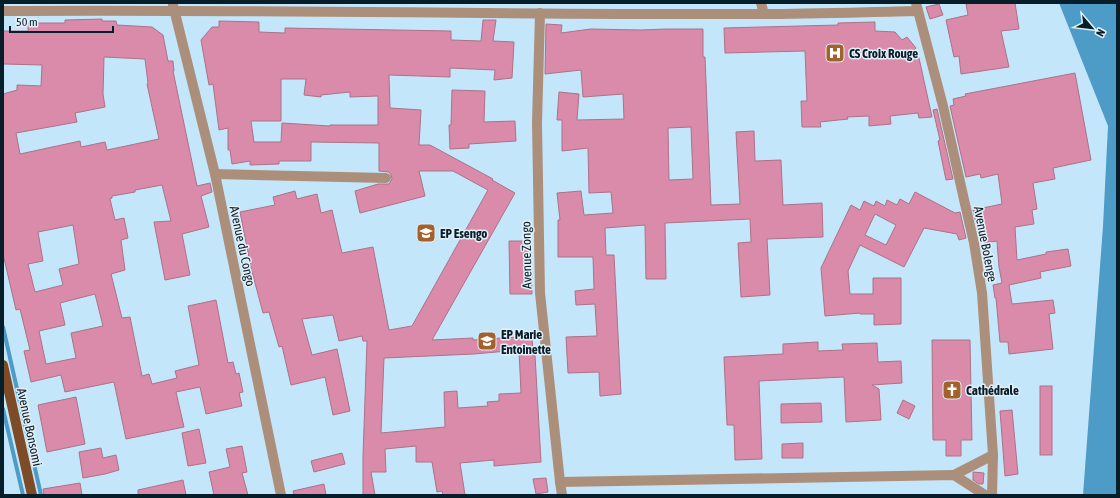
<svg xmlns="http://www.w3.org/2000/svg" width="1120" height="498" font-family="'Asap Condensed',sans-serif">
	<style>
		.water { fill: #4d9cc7 }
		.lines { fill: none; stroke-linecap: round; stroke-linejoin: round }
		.stream { stroke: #4d9cc7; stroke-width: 4 }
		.building { fill: #d98ba9; stroke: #ab7287; fill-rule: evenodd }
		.minor { stroke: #ac8f7b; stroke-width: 10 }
		.major { stroke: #7d4b25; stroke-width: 10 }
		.labels { text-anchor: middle; stroke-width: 3; stroke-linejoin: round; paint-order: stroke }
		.poi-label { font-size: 13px; font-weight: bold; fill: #061e2a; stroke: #e4eff7; text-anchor: start }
		.street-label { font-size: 13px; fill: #061e2a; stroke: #e4eff7 }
	</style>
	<rect width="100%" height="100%" fill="#c4e6fb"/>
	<path class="water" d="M1059,3H1117V495H1083L1103,226L1108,126Z"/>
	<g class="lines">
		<g class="stream">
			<path d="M3,327L41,495"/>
			<path d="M3,409L23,495"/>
		</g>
	</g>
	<g class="building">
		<path d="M974,3H1015L1019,29L1001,31L1009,67L961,74L959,56L954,57L946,20L968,15L966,4Z"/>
		<path d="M939,4L943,15L930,19L926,7Z"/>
		<path d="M102,19V21H116L117,25L152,27L163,35L168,61H173L174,71H173L197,186L210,183L212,192L201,196L209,227L182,234L190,275L165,280L154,222L171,221L162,185L135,190V192L112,196V198L110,199L115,220L124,218L128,238L121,240L125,270L111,274L122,318L130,317L142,376L149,374L152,384L177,378L175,371L199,365L188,306L216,300L228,363L233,362L236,374L239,373L243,392L239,393L242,406L206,414L200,387L176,392L184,427L126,439L114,382L65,392L61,375L31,382L24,351L30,350L20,309L16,310L3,254V94L17,90V85L41,86L42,65L3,64V31H28V23H65V20ZM104,57L145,59L148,83L147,84L159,139L107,150L105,142L81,147L80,141L20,154L16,133L77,122L75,113L105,107L103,94ZM73,225L79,264L59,269L63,285L35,292L28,264L43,261L38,232ZM95,294L103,326L71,333L76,358L46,364L39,331L65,325L60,303Z"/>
		<path d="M483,20H496L493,41L514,42L512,78L494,80L495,70L450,68V77L389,75L390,108L421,110L419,145H430L493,179L492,180L515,193L432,340L473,338V340L532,336L533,355H535L541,462L494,466V460L460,463L465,495H443L442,491L437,492L432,462H416V446L385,449L386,472H371L375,495H363V456L367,341H363L362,336L339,341L333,315L302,319L312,355L337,349L350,411L333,415L325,377L291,385L282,346L279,347L269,312L263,313L251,268L240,212L275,205L273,197L295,191L297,199L317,194L321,213L332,210L342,253L373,247L389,330L412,326L488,190L453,171H419L425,196L360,213L355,191L378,184H389L392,179L391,175L389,172L379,171V143L311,142V161H279V164L250,165V161L232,164L230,150H228V128L219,130L213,84L209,85L201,40L212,27H219V21L259,22V32L285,33V28L451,31V40L481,41ZM281,79H306L304,95L321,97V95L350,92V97L378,96V125H330V126L282,123L281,142H254L251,121H281ZM519,350L521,393L499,394V401L487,402L488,406L458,408L457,391L444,392L445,427L381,433L384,358L474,354Z"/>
		<path d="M875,22V31L895,32L902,40L907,37L916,48L913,51L919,58L932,117L919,118L918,113L890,116L891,124L869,126V116L847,117L848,119L820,122L821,127H802L801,101H807L805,51L725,53L724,28L838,25V23Z"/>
		<path d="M546,24L562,25L561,33L591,29L641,30L666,29H703V57H705L711,205L740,204L736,132L754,131L755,161L781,160L783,205L822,203L823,237L767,239L770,295L741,297L738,243L751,242L750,219L665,223L666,279H646L645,225L605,228L606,255H614L621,394L600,396L599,372L568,373L566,337L597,336L595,304L576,305L575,291L594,289L593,257H558V220H560L557,193L581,191L584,215L613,213L611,192L589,193L588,148L562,151V120H557L559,92L579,94L577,120L624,119L623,94L583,97L581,70L545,74ZM691,127L693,179L669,180L668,128Z"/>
		<path d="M1075,73L1091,160L1053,168L1055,179L1033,183L1037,209L1032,210L1034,224L1015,227L1017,260L1046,254V252L1068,249L1071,266L1040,272L1041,278L1009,285L1012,304L1053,300L1055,313L1049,314L1053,349L1009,354L1008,342H1000L996,298H995L993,285L1002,283L999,267L997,241L984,243L982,234L979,235L973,210L1002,204L998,174L981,178L980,174L966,177L950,106L954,105L953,99L966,96L965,94Z"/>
		<path d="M452,90L485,91L484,122L515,121L516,141L469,144V148L450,149L449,125H451Z"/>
		<path d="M937,109L953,179L946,180L938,141L940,140L933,110Z"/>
		<path d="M915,192L955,213L960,212L966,238L959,240L957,234L924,228L904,267L860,245L848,271L850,294H873V278H901V324L874,325V314H860V313L825,316L821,268L851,205L860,210L864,201L874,206L876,201L885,206L887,200L897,205L900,199L909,204ZM875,214L896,225L886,245L865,235Z"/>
		<path d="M509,241H531L532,294H510Z"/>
		<path d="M932,340H970L972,440H961V456H946V440H933Z"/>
		<path d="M818,342V351L843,350L842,344L877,343L878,362L901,361L902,383L872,385L879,389L881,420L846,422L844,377L759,381L762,459L735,460L734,425H727L724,357L783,354V344Z"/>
		<rect x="1040" y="386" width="12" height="69"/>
		<path d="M76,397L85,444L47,452L38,405Z"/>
		<path d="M903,400L915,406L909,419L897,413Z"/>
		<path d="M821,403L822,422L781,423V404Z"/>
		<path d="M1012,410L1018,474L1005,476L1000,411Z"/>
		<path d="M199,429L206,463L188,466L182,433Z"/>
		<path d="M803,443V458H782V444Z"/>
		<path d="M242,446L247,472L242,473L248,495H214L209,472L230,467L226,449Z"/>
		<path d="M101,448L103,458L116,455L119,470L105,474L83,478L79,452Z"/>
		<path d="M342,453L345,464L314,472L311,461Z"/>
		<path d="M973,472L984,473L983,484H979L973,480Z"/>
		<path d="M546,478L548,492L536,494L533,479Z"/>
		<path d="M183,480L186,495H138V490Z"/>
		<path d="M80,483L82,495H44L43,489Z"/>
		<path d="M324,484L326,495H294L293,491Z"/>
	</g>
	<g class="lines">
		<g class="minor">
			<path d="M761,3L764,14"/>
			<path d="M916,3L943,106L965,204L974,243L982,293L993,455L992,495"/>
			<path d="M173,5L215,174L281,495"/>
			<path d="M3,11C256,9 509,15 762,14C814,14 866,12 918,11"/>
			<path d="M540,13L537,123L540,293L560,482L562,495"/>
			<path d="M215,174L386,178"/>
			<path d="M954,475L993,455"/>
			<path d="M560,482L954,475L985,495"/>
		</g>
		<path class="major" d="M3,365L32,495"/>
	</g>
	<defs>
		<g id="hospital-square" transform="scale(1)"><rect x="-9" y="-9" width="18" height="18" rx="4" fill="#a3612e" stroke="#e4eff7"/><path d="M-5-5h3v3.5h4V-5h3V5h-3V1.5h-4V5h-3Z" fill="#fff"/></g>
		<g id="school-square" transform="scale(1)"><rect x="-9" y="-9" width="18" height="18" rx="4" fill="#a3612e" stroke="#e4eff7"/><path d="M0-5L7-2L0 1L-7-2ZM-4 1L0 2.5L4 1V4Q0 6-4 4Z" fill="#fff"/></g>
		<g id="church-square" transform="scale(1)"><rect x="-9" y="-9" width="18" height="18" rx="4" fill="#a3612e" stroke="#e4eff7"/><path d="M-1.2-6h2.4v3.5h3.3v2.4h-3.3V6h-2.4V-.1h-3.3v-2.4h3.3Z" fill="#fff"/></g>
	</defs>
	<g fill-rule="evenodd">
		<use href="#hospital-square" x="835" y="53"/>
		<use href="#school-square" x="426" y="233"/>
		<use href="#school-square" x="487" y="341"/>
		<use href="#church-square" x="952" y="390"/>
	</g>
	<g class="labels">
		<g class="poi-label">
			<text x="849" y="58">CS Croix Rouge</text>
			<text x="440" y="238">EP Esengo</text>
			<text x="501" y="339">EP Marie<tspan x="501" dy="15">Entoinette</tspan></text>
			<text x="966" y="395">Cathédrale</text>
		</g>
		<g class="street-label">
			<text transform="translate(986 244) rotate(79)" y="5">Avenue Bolenge</text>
			<text transform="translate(243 246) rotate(78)" y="5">Avenue du Congo</text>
			<text transform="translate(526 255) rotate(-91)" y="5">Avenue Zongo</text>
			<text transform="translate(30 427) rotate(78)" y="5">Avenue Bonsomi</text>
		</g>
	</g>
	<rect width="1120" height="498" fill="none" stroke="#061e2a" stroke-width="8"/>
	<g transform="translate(1092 28) rotate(118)" stroke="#e4eff7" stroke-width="3" paint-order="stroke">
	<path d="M0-3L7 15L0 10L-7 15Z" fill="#061e2a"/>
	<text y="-6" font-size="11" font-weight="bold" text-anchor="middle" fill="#061e2a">N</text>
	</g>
	<path d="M10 26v6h103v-6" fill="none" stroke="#061e2a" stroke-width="2"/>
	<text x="16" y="26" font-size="12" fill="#061e2a" stroke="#e4eff7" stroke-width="3" paint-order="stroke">50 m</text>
</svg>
